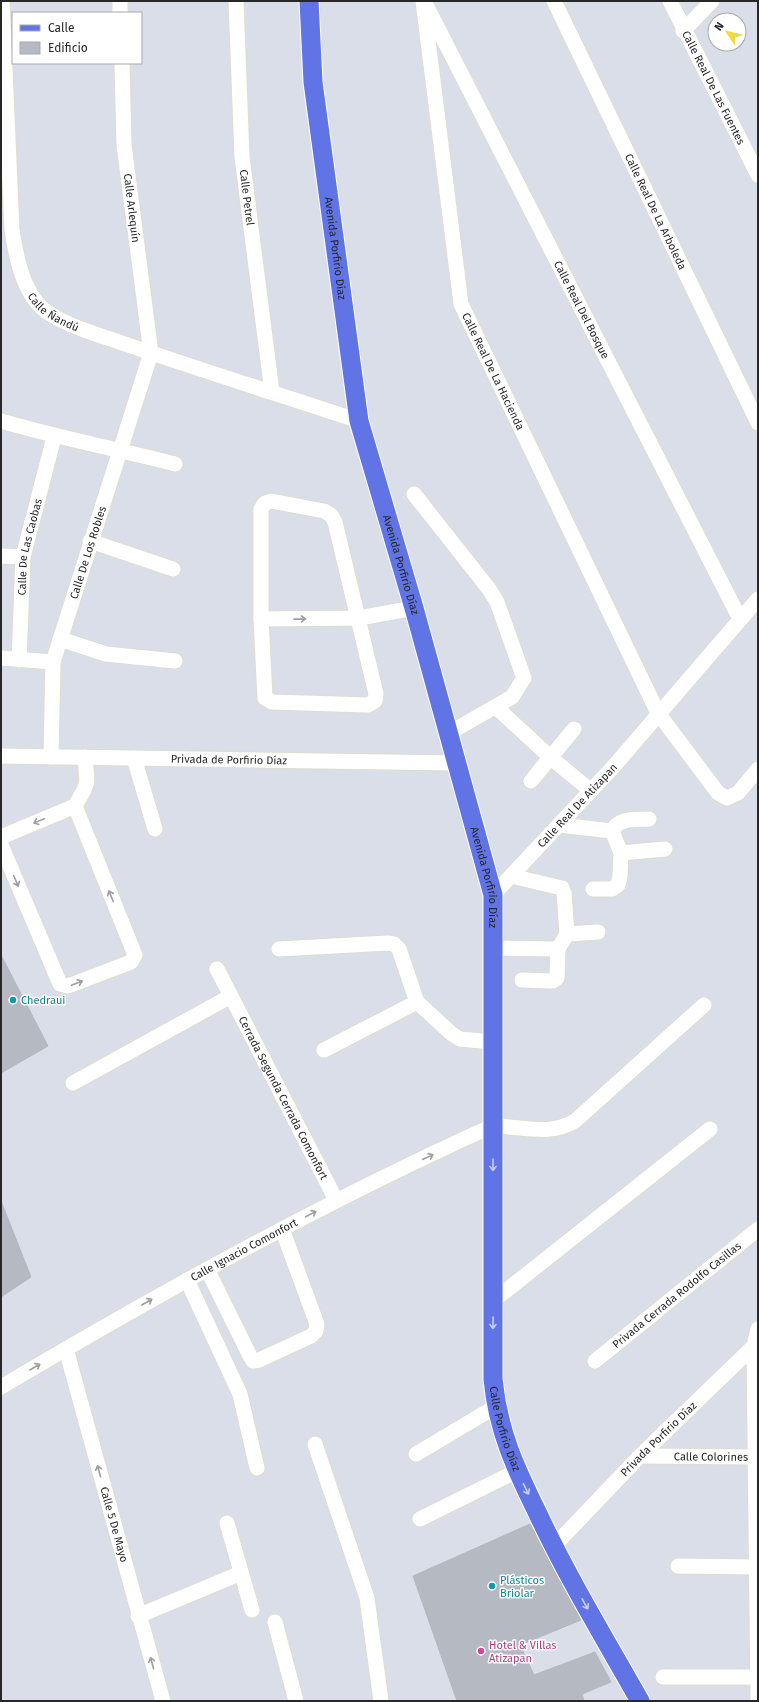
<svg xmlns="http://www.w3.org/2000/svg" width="759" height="1702" font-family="'Fira Sans',sans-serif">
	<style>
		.building { fill: #b5b9c1; stroke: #b3b8c3 }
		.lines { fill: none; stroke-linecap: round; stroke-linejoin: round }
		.minor-casing { stroke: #dfddce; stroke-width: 17 }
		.major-casing { stroke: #fff; stroke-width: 21 }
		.minor { stroke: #fff; stroke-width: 15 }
		.major { stroke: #6174e6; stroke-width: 19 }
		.oneway { stroke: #9e9e9e }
		.oneway2 { stroke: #c8cef6 }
		.culture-dot { fill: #0f9aa8; stroke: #fff; stroke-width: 1.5 }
		.hotel-dot { fill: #d1479c; stroke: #fff; stroke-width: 1.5 }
		.labels { text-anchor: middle; stroke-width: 3; stroke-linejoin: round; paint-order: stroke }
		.street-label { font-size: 11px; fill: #272727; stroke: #fff }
		.culture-label { font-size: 11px; fill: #0d838f; stroke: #fff; text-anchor: start }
		.hotel-label { font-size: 11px; fill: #b23c85; stroke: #fff; text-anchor: start }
	</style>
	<rect width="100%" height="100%" fill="#d9dee9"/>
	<g class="building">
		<path d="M1,955L48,1046L1,1073Z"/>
		<path d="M1,1201L31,1277L1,1297Z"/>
		<path d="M530,1524L581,1620L520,1645L534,1675L595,1652L611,1682L582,1694L584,1701H457L413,1576Z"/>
	</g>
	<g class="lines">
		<g class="minor-casing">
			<g id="minor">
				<path id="s1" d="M2,1L12,230C16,255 21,284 38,304C53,322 99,335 122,343C201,370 280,395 359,421"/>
				<path d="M120,1V13"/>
				<path id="s2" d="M236,1L242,157L272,392"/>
				<path id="s3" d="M423,1L461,304L658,713L718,793L727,798L738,793L758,769"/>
				<path id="s4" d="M554,1L758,423"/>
				<path id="s5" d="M670,1L758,175"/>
				<path id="s6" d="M427,7L740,619"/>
				<path d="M683,31L712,1"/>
				<path d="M1,421C59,438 117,449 175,464"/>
				<path d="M414,494L489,589L497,602L524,678L512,697L449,733"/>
				<path d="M271,501L324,511L331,515L335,522L376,694L375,701L368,705L272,702L265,698L261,619V509L265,503Z"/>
				<path d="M90,541L173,569"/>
				<path d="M1,556L23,557"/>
				<path d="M261,619L359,618L414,608"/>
				<path d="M60,639L106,654L175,661"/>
				<path d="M1,658L53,662"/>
				<path id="s7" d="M19,660L23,557L54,437"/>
				<path d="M496,707L550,757L591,791"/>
				<path id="s8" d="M1,756L457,763"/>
				<path id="s9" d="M51,757L53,662L151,353L124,145L122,63"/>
				<path d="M134,758L155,829"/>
				<path d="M531,781L574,729"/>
				<path d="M559,825L612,831C619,817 635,820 649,819"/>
				<path d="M612,831L621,853L665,849"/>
				<path d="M1,837L75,806L84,790L87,781L85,757"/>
				<path d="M1,845L60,984L68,986L131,962L135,955L75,806"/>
				<path d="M593,889H612L618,885L620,876L621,853"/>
				<path id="s10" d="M493,895L614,766L758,599"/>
				<path d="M567,934L598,932"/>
				<path d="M493,948L558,949L567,934L564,893L562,888L511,876"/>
				<path d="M279,949L388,943L394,944L399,949L417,1002"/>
				<path id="s11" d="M217,969L336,1200"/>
				<path d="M522,980L553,981L557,978L558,949"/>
				<path d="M324,1050L417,1002L452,1034L460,1039L493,1042"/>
				<path d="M73,1083L231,996"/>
				<path d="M207,1269L250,1356L253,1361L259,1360L311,1336L316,1331L317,1324L282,1229"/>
				<path d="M187,1280L240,1394L257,1468"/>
				<path d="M493,1301L710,1129"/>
				<path id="s12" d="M66,1349L163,1701"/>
				<path id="s13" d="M595,1361L758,1229"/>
				<path id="s14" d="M1,1387C160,1293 322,1203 490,1127C496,1124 503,1126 509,1127C534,1129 552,1134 575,1121L704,1005"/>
				<path d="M315,1444L367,1598L381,1701"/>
				<path d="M416,1454L495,1407"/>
				<path id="s15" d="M640,1456L758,1457"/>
				<path d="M420,1519L517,1471"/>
				<path d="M227,1523L252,1610"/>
				<path id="s16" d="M553,1547L640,1456L754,1346L758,1329"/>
				<path d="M678,1566L758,1567"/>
				<path d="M138,1616L241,1573"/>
				<path d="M275,1622L296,1701"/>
				<path d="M663,1677H758"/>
				<path d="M758,1701L754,1346L758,1347"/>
			</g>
		</g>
		<g class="major-casing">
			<g id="major">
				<path id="s17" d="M309,1L313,82L359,421L414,608L493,895V1379C498,1431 515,1467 538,1514C568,1578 605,1639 640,1701"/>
			</g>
		</g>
		<use href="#minor" class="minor"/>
		<use href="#major" class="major"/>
	</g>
	<defs><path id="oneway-shaft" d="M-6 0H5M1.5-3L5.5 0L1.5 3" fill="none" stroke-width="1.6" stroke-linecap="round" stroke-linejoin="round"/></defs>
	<g class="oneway">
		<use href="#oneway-shaft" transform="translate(300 619) rotate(-1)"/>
		<use href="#oneway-shaft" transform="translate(39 821) rotate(158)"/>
		<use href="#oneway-shaft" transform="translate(16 881) rotate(67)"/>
		<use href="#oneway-shaft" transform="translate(111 896) rotate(-112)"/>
		<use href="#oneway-shaft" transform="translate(77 983) rotate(-21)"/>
		<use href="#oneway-shaft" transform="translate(428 1157) rotate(-25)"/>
		<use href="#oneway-shaft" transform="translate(311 1214) rotate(-28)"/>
		<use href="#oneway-shaft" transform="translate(147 1302) rotate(-30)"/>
		<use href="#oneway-shaft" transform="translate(35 1367) rotate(-30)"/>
		<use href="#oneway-shaft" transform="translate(99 1471) rotate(-105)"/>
		<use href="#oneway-shaft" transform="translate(152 1663) rotate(-106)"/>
	</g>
	<g class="oneway2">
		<use href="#oneway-shaft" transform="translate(493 1165) rotate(90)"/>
		<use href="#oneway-shaft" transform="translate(493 1323) rotate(91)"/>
		<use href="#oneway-shaft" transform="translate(526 1489) rotate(64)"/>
		<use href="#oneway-shaft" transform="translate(585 1604) rotate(61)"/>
	</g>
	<g class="culture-dot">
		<circle cx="13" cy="1000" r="4"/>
		<circle cx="492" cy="1586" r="4"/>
	</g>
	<circle class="hotel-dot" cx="481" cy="1651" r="4"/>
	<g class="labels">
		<g class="street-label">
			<text dy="4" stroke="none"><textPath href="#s5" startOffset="97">Calle Real De Las Fuentes</textPath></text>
			<text dy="4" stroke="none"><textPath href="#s2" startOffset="197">Calle Petrel</textPath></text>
			<text transform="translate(132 208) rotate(83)" y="4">Calle Arlequín</text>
			<text dy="4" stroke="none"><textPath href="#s4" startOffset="234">Calle Real De La Arboleda</textPath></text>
			<text dy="4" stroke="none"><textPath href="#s17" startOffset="249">Avenida Porfirio Díaz</textPath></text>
			<text dy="4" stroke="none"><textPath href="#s1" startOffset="326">Calle Ñandú</textPath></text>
			<text dy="4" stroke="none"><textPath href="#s6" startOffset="340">Calle Real Del Bosque</textPath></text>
			<text dy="4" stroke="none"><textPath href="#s3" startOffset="380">Calle Real De La Hacienda</textPath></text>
			<text dy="4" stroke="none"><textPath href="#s7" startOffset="114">Calle De Las Caobas</textPath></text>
			<text dy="4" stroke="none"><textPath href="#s9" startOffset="210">Calle De Los Robles</textPath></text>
			<text dy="4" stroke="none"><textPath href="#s17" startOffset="573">Avenida Porfirio Díaz</textPath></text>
			<text dy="4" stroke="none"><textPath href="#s8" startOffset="228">Privada de Porfirio Díaz</textPath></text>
			<text dy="4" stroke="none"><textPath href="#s10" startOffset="123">Calle Real De Atizapan</textPath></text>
			<text dy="4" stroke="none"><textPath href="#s17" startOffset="897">Avenida Porfirio Díaz</textPath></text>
			<text dy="4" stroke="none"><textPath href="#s11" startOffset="145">Cerrada Segunda Cerrada Comonfort</textPath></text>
			<text dy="4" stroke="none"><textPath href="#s14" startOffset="279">Calle Ignacio Comonfort</textPath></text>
			<text dy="4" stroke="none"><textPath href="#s13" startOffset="105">Privada Cerrada Rodolfo Casillas</textPath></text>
			<text dy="4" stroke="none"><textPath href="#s17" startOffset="1451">Calle Porfirio Díaz</textPath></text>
			<text dy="4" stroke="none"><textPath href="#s16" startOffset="151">Privada Porfirio Díaz</textPath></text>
			<text dy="4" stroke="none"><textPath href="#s15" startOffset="71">Calle Colorines</textPath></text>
			<text dy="4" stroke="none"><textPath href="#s12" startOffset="182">Calle 5 De Mayo</textPath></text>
		</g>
		<g class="culture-label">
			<text x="21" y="1004">Chedraui</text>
			<text x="500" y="1584">Plásticos<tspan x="500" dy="13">Briolar</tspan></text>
		</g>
		<g class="hotel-label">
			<text x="489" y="1649">Hotel &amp; Villas<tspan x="489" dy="13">Atizapan</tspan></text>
		</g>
	</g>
	<rect width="759" height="1702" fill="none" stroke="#272727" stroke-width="4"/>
	<rect x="12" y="12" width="130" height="52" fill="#ffffff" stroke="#a9a9a9"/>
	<rect x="20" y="25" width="20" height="6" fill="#6174e6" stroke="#a9a9a9"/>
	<text x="48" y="32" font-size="12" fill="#272727">Calle</text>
	<rect x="20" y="42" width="20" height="12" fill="#b5b9c1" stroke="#a9a9a9"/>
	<text x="48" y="52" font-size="12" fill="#272727">Edificio</text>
	<g transform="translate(727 32) rotate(305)"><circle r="19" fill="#ffffff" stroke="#a9a9a9"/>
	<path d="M0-3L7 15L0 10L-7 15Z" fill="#ecdb42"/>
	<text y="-6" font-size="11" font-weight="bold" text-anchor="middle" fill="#272727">N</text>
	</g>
</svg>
